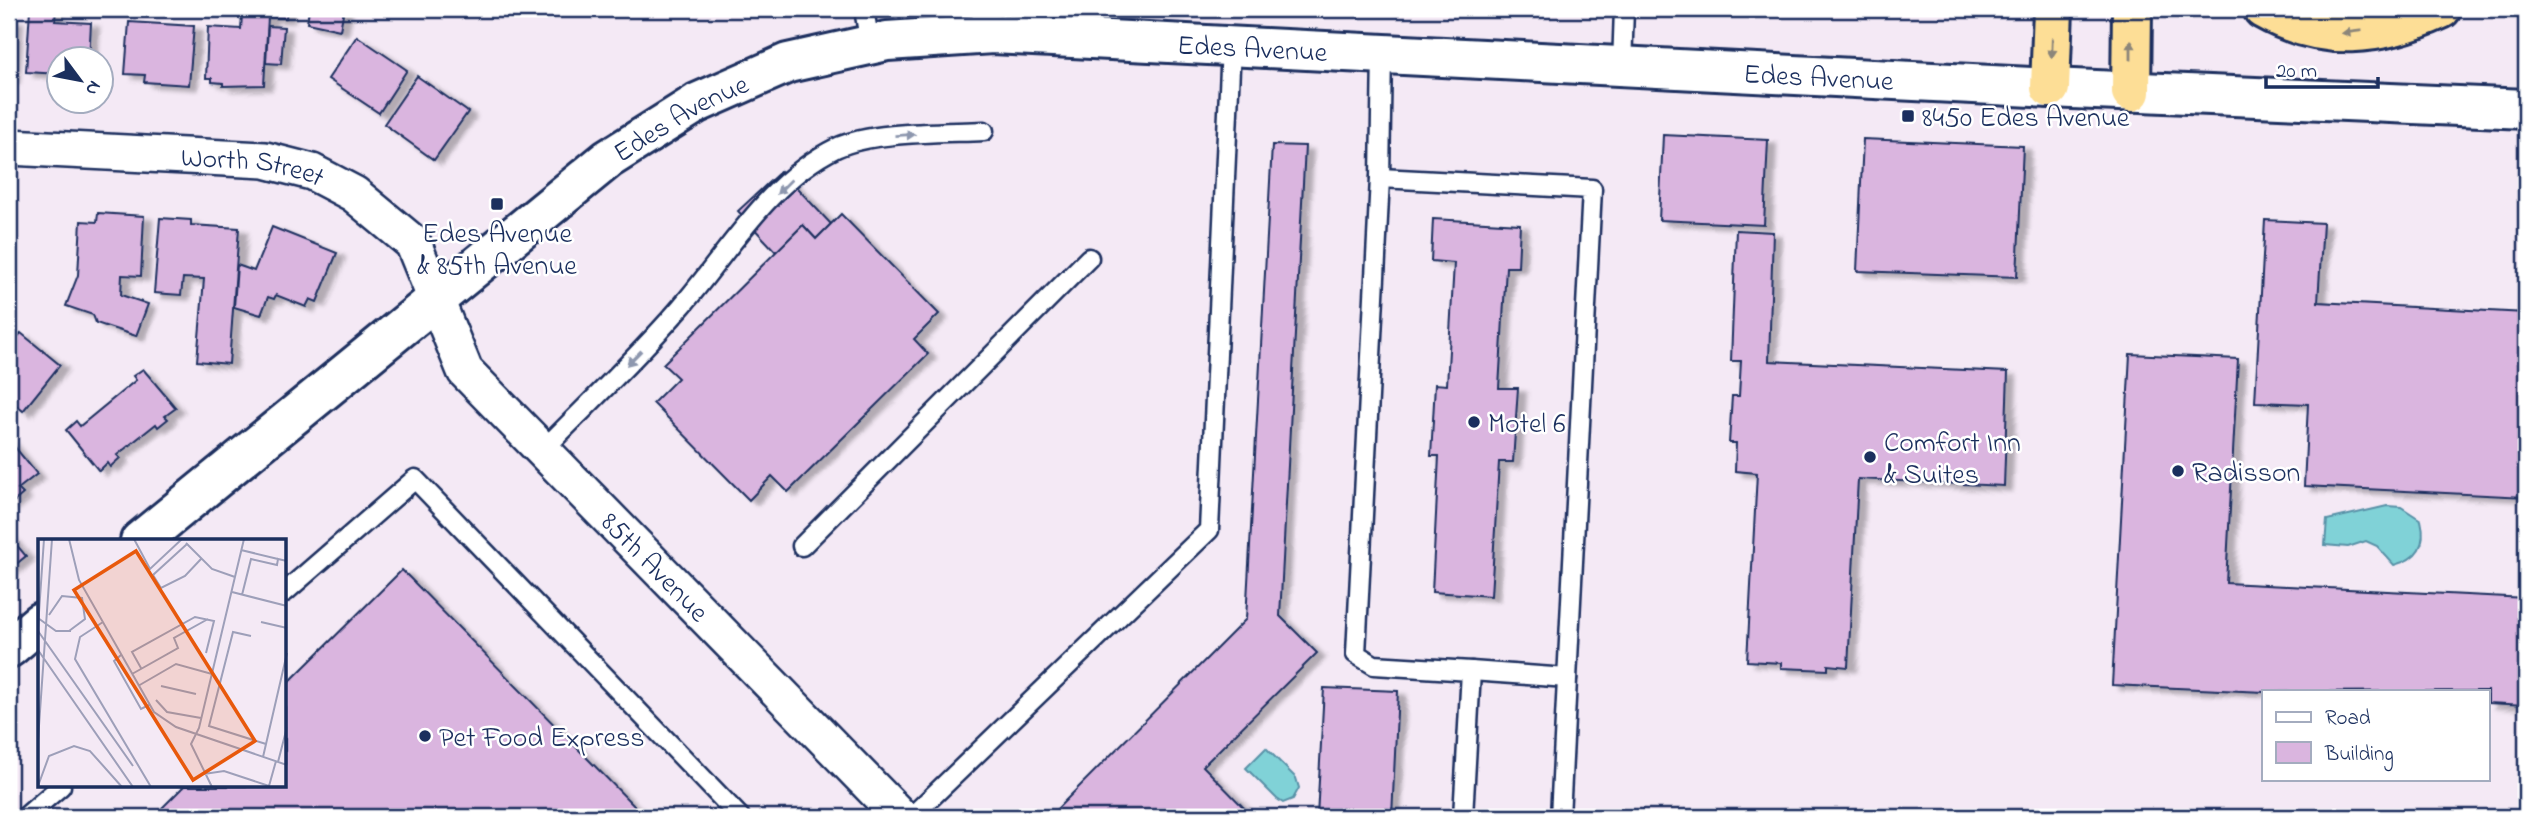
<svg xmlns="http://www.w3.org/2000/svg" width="2535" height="826" font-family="'Indie Flower',sans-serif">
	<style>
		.water { fill: #80d2d7; stroke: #5891a7; stroke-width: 2 }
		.building { fill: #dab5df; stroke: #1b2f5e; stroke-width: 2; filter: url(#shadow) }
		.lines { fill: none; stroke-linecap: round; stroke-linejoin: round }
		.service-casing { stroke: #1b2f5e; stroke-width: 23 }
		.minor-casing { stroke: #1b2f5e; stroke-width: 40 }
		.tertiary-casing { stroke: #1b2f5e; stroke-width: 44 }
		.motorway-casing { stroke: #1b2f5e; stroke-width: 44 }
		.service { stroke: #fff; stroke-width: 18 }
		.minor { stroke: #fff; stroke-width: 35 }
		.tertiary { stroke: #fff; stroke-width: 38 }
		.motorway { stroke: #fdde96; stroke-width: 38 }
		.oneway { fill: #8c867a }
		.oneway2 { fill: #8d97ae }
		.poi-dot { fill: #1b2f5e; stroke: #fff; stroke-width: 2.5 }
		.labels { text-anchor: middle; stroke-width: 5; stroke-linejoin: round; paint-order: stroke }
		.street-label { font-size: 28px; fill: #1b2f5e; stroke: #fff }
		.poi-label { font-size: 28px; fill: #1b2f5e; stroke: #fff; text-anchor: start }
		.inset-road { fill: none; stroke: #9d9fb9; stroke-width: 2 }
		.view { fill: #e8590c; fill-opacity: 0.15; stroke: #e8590c; stroke-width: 3.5 }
		.inset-edge { fill: none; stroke: #1b2f5e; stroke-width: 3.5 }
	</style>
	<defs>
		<filter id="shadow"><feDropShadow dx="8" dy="4.5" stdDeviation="2" flood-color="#0004"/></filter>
	</defs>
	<rect width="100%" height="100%" fill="#f4e9f5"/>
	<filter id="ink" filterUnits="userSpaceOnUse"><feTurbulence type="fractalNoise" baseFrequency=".0143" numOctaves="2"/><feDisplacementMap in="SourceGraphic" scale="14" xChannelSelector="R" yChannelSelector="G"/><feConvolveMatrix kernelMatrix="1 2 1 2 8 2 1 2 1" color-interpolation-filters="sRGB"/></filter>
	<g filter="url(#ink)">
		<g class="water">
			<path d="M2387,506L2401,507L2421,520C2427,544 2418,559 2394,565L2377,546L2366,541L2348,547L2325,545L2327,520Z"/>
			<path d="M1266,748L1296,778L1299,788L1293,799L1283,803L1277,799L1246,768Z"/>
		</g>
		<g class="building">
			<path d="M30,9H56L55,21L91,23L89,60H60V74L26,72Z"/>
			<path d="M251,9H287L286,18L251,16Z"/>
			<path d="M309,9H344L340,30L307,23Z"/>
			<path d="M242,15L268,17L264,85L223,86V83L212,82V78H206L208,27L241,29Z"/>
			<path d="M9,19H15L11,79H9Z"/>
			<path d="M129,22L194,26L189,85L144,82L145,75L125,74Z"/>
			<path d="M268,26L284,27L281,64L266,63Z"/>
			<path d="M357,36L407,70L379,113L328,79Z"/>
			<path d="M417,76L468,112L434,160L384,124Z"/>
			<path d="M1663,135L1768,140L1764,225L1659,220Z"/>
			<path d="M1863,139L2023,146L2017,277L1857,271Z"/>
			<path d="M1272,145L1305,146L1280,616L1317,653L1203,766L1253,817H1158L1151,811L1145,817H1049L1246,619Z"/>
			<path d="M781,171L831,224L816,239L803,225L776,252L738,211Z"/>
			<path d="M98,213L144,216L141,276L122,275L121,295L148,304L136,336L96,323L93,315L66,306L78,275L81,221L97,222Z"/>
			<path d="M841,214L939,314L914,339L928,354L788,492L772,476L749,500L653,403L678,378L663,364L803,225L816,239Z"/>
			<path d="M160,218L191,220V225L239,228L229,364L197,361L204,279L183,278L181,295L154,293Z"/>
			<path d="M1433,219L1520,224L1518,267H1506L1499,388H1518L1513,462H1499L1491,596L1432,592L1439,456H1431L1435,384L1447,385L1454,263L1431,261Z"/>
			<path d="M2265,220L2323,223L2318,302L2526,313V497L2304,486L2308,404L2255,402Z"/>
			<path d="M272,227L337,253L317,302L310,299L306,307L276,295L274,299L268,297L261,315L234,307L237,265L254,271Z"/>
			<path d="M1736,230L1773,232L1769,361L2008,372L2004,486L1858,479L1848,667L1828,665V670L1781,668V663L1747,661L1757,473L1735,471L1736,443H1729L1732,396H1739L1741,361H1731Z"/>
			<path d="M21,333L60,365L23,411L9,399V348Z"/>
			<path d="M2130,354L2238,359L2226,583L2526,598V705L2488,703V691L2264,692L2112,685Z"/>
			<path d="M143,369L176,408L165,416L168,419L158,427L156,424L117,455L120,458L110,467L107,463L99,471L66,430L76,421L80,426L136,380L133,376Z"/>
			<path d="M9,440L37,474L18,489L23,494L9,506Z"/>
			<path d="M9,536L26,556L9,570Z"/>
			<path d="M402,570L645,817H153L184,786H285V686Z"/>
			<path d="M1324,688L1398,691L1392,817H1317Z"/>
		</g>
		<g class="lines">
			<g class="service-casing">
				<g id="service">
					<path d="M864,9L870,45"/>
					<path d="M981,34L982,9"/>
					<path d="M1382,52L1380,178L1356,654L1374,665L1471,671L1463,817"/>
					<path d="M1622,66L1624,9"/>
					<path d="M1380,178L1592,189L1560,817"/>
					<path d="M543,450C589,403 637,358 680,308C728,253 768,181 836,148C872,131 942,133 984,131"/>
					<path d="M802,546L1089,258"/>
					<path d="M285,592L415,479L740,817"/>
					<path d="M1471,671L1567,678"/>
					<path d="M25,817L61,786"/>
					<path d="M911,817L1209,530L1231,46"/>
				</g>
			</g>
			<g class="minor-casing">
				<g id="minor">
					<path id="s1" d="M9,147L265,160L312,172L354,194L413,243L465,371L901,817"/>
				</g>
			</g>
			<g class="tertiary-casing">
				<g id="tertiary">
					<path id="s2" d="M140,541L608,159L697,103L788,63L887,41L993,34L2050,88L2526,109"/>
					<path d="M9,648L40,622"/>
				</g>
			</g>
			<g class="motorway-casing">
				<g id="motorway">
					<path d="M2263,9C2323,43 2380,37 2441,9"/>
					<path d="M2050,88L2053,9"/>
					<path d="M2131,92L2132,9"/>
				</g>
			</g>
			<use href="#service" class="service"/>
			<use href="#minor" class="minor"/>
			<use href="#tertiary" class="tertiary"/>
			<use href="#motorway" class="motorway"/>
		</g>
		<defs><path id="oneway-solid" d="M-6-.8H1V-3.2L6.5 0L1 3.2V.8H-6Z" transform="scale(1.75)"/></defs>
		<g class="oneway">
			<use href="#oneway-solid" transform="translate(2352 32) rotate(173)"/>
			<use href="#oneway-solid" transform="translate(2052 48) rotate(92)"/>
			<use href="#oneway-solid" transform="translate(2131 50) rotate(-90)"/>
		</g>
		<g class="oneway2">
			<use href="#oneway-solid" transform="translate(905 135) rotate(-3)"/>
			<use href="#oneway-solid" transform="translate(784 187) rotate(135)"/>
			<use href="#oneway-solid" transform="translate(634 358) rotate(135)"/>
		</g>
	</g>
	<g class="poi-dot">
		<rect x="1901" y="109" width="14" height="14" rx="3.5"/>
		<rect x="490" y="197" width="14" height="14" rx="3.5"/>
		<circle cx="1474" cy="422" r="7"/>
		<circle cx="1870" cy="457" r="7"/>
		<circle cx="2178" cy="471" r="7"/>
		<circle cx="425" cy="736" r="7"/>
	</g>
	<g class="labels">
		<g class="street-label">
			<text dy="10" stroke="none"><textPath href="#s2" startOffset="1276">Edes Avenue</textPath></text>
			<text dy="10" stroke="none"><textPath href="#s2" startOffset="1843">Edes Avenue</textPath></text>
			<text dy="10" stroke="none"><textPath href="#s2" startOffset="688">Edes Avenue</textPath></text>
			<text dy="10" stroke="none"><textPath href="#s1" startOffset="245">Worth Street</textPath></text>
			<text dy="10" stroke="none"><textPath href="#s1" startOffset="840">85th Avenue</textPath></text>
		</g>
		<g class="poi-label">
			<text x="1922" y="126">8450 Edes Avenue</text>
			<text x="497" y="242" text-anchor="middle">Edes Avenue<tspan x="497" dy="32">&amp; 85th Avenue</tspan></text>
			<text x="1488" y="432">Motel 6</text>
			<text x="1884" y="451">Comfort Inn<tspan x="1884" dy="32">&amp; Suites</tspan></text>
			<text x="2192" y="481">Radisson</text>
			<text x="439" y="746">Pet Food Express</text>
		</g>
	</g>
	<g transform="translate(38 539)">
		<rect width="248" height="248" fill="#f4e9f5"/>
		<path class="inset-road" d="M31,0L41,41L116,173L138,188L249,226M96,0L112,30L144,0M148,4L174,30L197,38M149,5L115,36L123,49L147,37L163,20M203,11L240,20M194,53L249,67M204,56L213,20L239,26L240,20L249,22M11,76L24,57L44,59L47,80L31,92M0,79L18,92H33M65,83L42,98L37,120L113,248M223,83L249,89M0,88L6,0M0,92L95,227M213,97L195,93L171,187L228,205M0,111L95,248M83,116L76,122L103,170L111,166M103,129L94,113L157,78L176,82L168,114M94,135L140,109L136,99L170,80M100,147L138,125L174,135M123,147L158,155M118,161L129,173L163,179M0,201L14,0M225,218L249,114M240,223L249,188M166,235L186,232L231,247M0,247L11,217L36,207L52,212L84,248M231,247L238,222M174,248L153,205L161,189L206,0"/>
		<path class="view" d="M98,12L217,202L155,241L36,51Z"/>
		<rect width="248" height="248" class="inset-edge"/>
	</g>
	<rect width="2535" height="826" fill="none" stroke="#fff" stroke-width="35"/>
	<rect x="18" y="18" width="2500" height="791" fill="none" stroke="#1b2f5e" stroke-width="2.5" filter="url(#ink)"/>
	<rect x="2262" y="690" width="228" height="91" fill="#ffffff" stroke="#a4acbf" stroke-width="2"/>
	<rect x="2276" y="712" width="35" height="10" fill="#ffffff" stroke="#a4acbf" stroke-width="2"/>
	<text x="2325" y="724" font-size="21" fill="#1b2f5e">Road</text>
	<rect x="2276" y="742" width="35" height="21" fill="#dab5df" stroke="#a4acbf" stroke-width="2"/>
	<text x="2325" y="760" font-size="21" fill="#1b2f5e">Building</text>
	<g transform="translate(80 80) rotate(122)"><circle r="33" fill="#ffffff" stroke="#a4acbf" stroke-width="2"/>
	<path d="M0-5L12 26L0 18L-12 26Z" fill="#1b2f5e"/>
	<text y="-10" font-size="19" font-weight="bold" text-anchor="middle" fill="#1b2f5e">N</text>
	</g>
	<path d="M2266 77v10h112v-10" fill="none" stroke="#1b2f5e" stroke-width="3.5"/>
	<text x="2276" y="77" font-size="21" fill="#1b2f5e" stroke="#ffffff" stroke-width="5" paint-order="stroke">20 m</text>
</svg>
